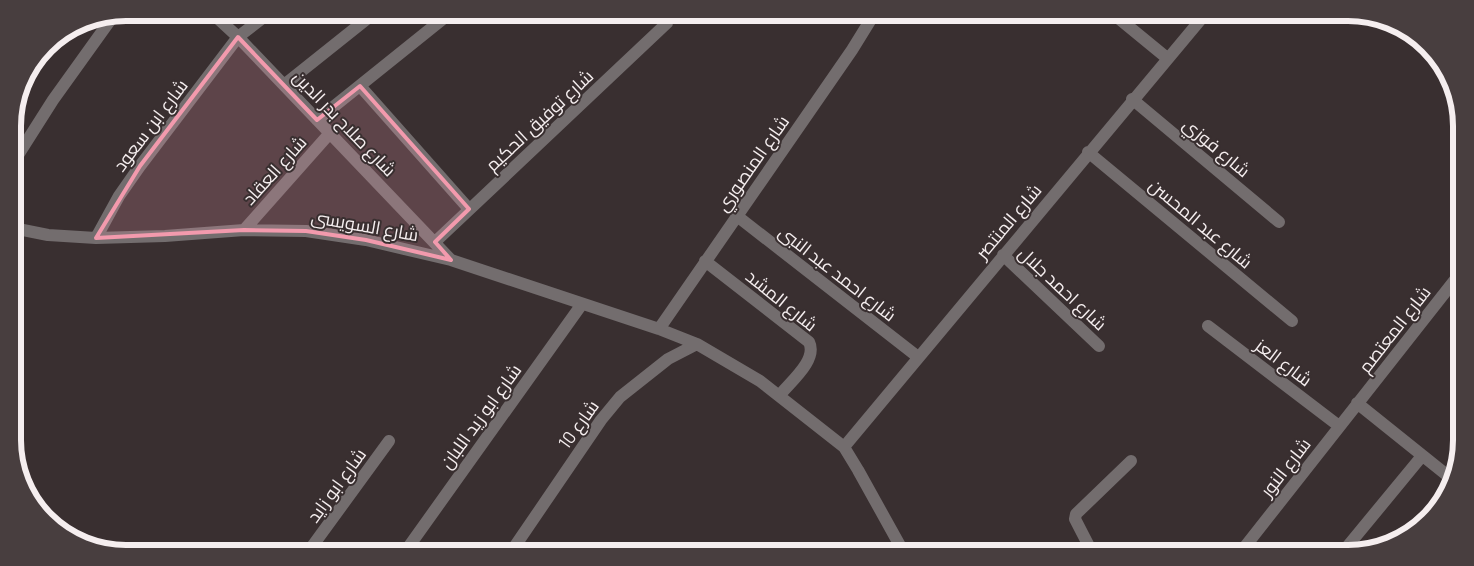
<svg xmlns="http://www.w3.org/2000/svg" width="1474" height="566" viewBox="0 0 1474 566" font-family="Barlow,Cairo,sans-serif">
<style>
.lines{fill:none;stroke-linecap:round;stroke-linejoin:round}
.street{stroke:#736d6e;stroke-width:12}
.marked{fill:#f29aad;fill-opacity:0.2;stroke:#f29aad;stroke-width:4;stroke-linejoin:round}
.labels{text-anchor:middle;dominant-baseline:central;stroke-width:4;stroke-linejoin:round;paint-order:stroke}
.street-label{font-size:18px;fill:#f5eeef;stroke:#392f30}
.rim{fill:none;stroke:#f5eeef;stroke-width:6}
</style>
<rect width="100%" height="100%" fill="#392f30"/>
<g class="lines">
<path class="street" d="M 212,13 L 238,37 L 450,259
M 1117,17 L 1167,58
M 284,85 L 373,14
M 360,86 L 469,209
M 1132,99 L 1279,222
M 317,120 L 449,14
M 1088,152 L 1292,321
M 13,163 L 53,100 L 114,15
M 737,216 L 918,357
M 13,228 L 48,235 L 96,238 L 165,236 L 244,230 L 306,231 L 366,240 L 451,260 L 659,329 L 697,344 L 760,381 L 844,447 L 858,470 L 903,551
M 244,230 L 330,133
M 96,238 L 119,196 L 140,166 L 238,37 L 269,13
M 435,242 L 667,23
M 1003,255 L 1099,346
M 705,261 L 809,342 C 818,360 790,382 779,396
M 1208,326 L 1339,426
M 659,329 L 852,50 L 873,16
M 1357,403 L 1453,480
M 844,447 L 1202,18
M 311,548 L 389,441
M 407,549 L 582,304
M 513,549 L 601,420 L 620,397 L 668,359 L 697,344
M 1092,552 L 1075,519 L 1076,514 L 1131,461
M 1240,553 L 1458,276
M 1342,553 L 1422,456"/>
</g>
<path class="marked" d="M 238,37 L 317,120 L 360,86 L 469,209 L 435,242 L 451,260 L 366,240 L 306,231 L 244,230 L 96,238 L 140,166 Z"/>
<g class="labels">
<g class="street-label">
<text transform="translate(539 120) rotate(-43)">شارع توفيق الحكيم</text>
<text transform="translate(345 123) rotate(46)">شارع صلاح بدر الدين</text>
<text transform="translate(150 125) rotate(-53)">شارع ابن سعود</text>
<text transform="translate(1217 147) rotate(40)">شارع فوزي</text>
<text transform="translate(752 163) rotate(-55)">شارع المنصوري</text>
<text transform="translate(274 170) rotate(-48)">شارع العقاد</text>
<text transform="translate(1008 221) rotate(-50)">شارع المنتصر</text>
<text transform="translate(1201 223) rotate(40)">شارع عبد المحسن</text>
<text transform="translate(365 225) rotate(10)">شارع السويسى</text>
<text transform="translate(838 273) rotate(38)">شارع احمد عبد النبى</text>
<text transform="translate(1063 288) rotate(43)">شارع احمد جلال</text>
<text transform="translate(782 300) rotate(39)">شارع المشد</text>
<text transform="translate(1394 329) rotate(-52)">شارع المعتصم</text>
<text transform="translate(1284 362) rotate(37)">شارع العز</text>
<text transform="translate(480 416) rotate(-54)">شارع ابو زيد اللبان</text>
<text transform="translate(578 424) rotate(-54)">شارع 10</text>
<text transform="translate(1285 467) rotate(-52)">شارع النور</text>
<text transform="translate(336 485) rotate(-54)">شارع ابو زايد</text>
</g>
</g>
<path d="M0 0H1474V566H0ZM126 21H1348A105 105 0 0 1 1453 126V440A105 105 0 0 1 1348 545H126A105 105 0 0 1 21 440V126A105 105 0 0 1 126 21Z" fill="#483e3f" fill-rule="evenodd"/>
<path class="rim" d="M126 21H1348A105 105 0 0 1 1453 126V440A105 105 0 0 1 1348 545H126A105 105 0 0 1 21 440V126A105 105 0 0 1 126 21Z"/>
</svg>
